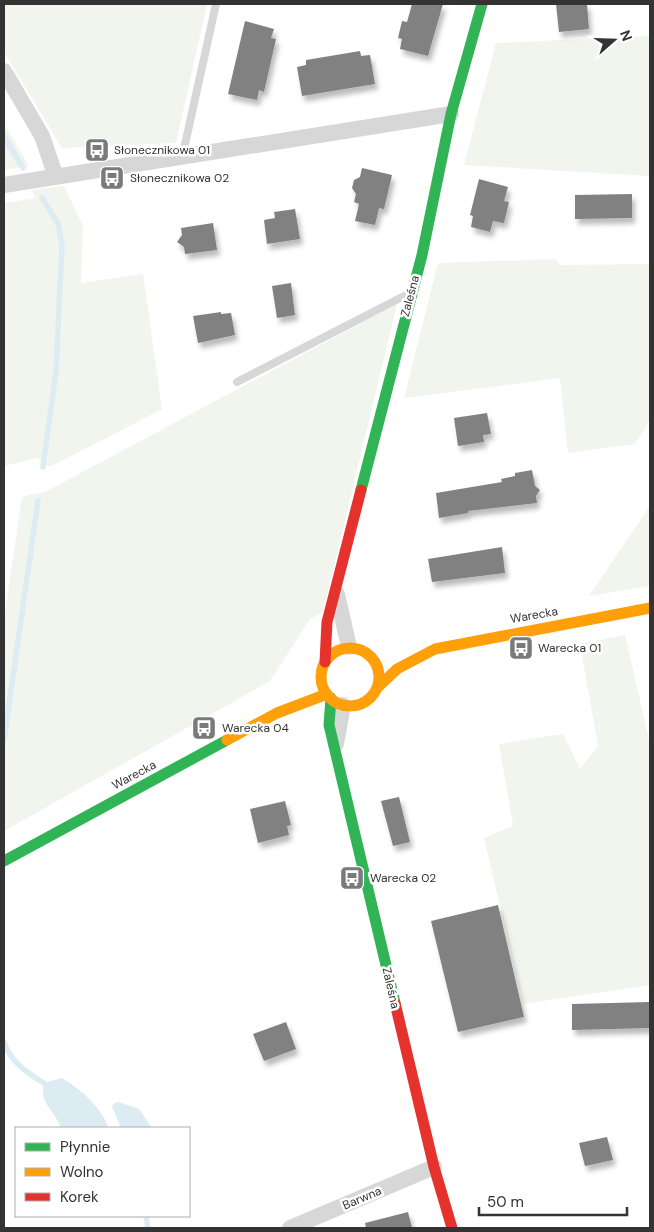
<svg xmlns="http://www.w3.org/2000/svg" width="654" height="1232" viewBox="0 0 654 1232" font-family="'DM Sans',sans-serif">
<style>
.green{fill:#f1f5ed}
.water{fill:#ddebf3}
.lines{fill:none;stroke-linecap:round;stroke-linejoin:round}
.stream{stroke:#ddebf3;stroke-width:5.5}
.building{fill:#818181;filter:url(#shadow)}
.lane{stroke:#d7d7d7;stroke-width:8}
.street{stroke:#d7d7d7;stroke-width:16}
.fast{stroke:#30b455;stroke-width:11}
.slow{stroke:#ff9f0a;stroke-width:11}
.jam{stroke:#e5322d;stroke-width:11}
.labels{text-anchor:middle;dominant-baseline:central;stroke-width:5;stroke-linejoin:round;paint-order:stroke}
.poi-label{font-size:12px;fill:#333;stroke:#fff;text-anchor:start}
.street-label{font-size:12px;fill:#333;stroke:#fff}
</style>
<defs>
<filter id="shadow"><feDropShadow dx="3" dy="5.5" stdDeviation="2.5" flood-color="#0004"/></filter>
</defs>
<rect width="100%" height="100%" fill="#fff"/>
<path class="green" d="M 4,4 L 207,4 L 176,143 L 62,148 L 4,52 Z
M 650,36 L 650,176 L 464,165 L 496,43 Z
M 4,123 L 29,166 L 4,170 Z
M 64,186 L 83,226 L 81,283 L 143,274 L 162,409 L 50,467 L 37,458 L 4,466 L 4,203 L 35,198 L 32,190 Z
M 556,259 L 559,265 L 650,264 L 650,420 L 635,444 L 568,453 L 560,378 L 404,398 L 438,263 Z
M 397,304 L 323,612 L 310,619 L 270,681 L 4,831 L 4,619 L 22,497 L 47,491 Z
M 650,506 L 650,586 L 589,596 Z
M 625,635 L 650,744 L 650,985 L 523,1004 L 484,838 L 513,826 L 499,744 L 563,734 L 580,769 L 598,746 L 580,644 Z"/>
<path class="water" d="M 62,1078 C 83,1091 99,1105 109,1128 L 61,1128 C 56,1112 38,1102 44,1083 Z
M 119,1102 L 139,1109 L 152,1128 L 121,1128 L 112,1107 L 114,1103 Z"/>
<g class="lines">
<path class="stream" d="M 4,136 L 23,168
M 42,198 L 58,224 L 62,245 L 56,371 L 43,467
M 4,739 L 38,501
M 4,1042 C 11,1064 31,1075 50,1087
M 146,1216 L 148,1228"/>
</g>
<path class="building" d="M 412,4 L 443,4 L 428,56 L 400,49 L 402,39 L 398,38 L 402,21 L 407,22 Z
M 556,4 L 587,4 L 589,29 L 559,32 Z
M 245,21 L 274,29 L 271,38 L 276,39 L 264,92 L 259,90 L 257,100 L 228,94 Z
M 360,51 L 361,56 L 370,55 L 375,84 L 302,96 L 297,67 L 306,65 L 306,60 Z
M 362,168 L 392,175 L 384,209 L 379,208 L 375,225 L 355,221 L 359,204 L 354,202 L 356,194 L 352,188 L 354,180 L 360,177 Z
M 479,179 L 508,187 L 504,201 L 509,202 L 504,223 L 493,221 L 490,232 L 471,227 L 473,216 L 470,215 Z
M 632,194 L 632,218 L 575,219 L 575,195 Z
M 295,209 L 300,239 L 267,244 L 264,220 L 275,218 L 274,212 Z
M 213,223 L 217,250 L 185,254 L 184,247 L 177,242 L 182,235 L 181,228 Z
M 291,283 L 295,315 L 277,318 L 272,286 Z
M 221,312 L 221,314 L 231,313 L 235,335 L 198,343 L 193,316 Z
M 487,413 L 491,434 L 483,435 L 484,442 L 458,446 L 454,418 Z
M 532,470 L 535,486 L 540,490 L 536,496 L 537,503 L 468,511 L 468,513 L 439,518 L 436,493 L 502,482 L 501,479 L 515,476 L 515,473 Z
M 502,547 L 505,573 L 432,582 L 428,559 Z
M 399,797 L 410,842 L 393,846 L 381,801 Z
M 285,801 L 291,825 L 287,826 L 289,835 L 258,843 L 250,809 Z
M 498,905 L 524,1017 L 458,1032 L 431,921 Z
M 650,1002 L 650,1028 L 572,1030 L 572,1004 Z
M 286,1022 L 296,1049 L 264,1061 L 253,1034 Z
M 607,1137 L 613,1160 L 585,1166 L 579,1143 Z
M 408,1212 L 412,1228 L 366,1228 L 365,1223 Z"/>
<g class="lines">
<path class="lane" d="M 182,158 L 216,4
M 237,382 L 408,294"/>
<path class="street" d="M 4,71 L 42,136 L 56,177
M 4,185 L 451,114
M 337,594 L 349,647
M 336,744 L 343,705
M 290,1228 L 434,1167"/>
<path class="fast" d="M 361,490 L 422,255 L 451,114 L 482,4
M 331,698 L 329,725 L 395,1003
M 4,861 L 227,740"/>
<path class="slow" d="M321 677a29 29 0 1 1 58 0a29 29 0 1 1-58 0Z
M 377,688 L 397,669 L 435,649 L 650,608
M 227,740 L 277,713 L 327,694"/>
<path class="jam" d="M 325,662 L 327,622 L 361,490
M 395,1003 L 434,1167 L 452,1228"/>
</g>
<defs>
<symbol id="bus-square" viewBox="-11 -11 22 22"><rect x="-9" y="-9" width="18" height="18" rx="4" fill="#7a7a7a" stroke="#fff"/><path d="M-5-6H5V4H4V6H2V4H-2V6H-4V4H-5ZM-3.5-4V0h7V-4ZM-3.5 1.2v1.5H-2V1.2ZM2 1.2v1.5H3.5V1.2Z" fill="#fff"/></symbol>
</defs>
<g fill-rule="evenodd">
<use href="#bus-square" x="83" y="136" width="28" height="28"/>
<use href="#bus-square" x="98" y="164" width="28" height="28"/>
<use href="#bus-square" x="507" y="634" width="28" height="28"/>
<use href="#bus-square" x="190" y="714" width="28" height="28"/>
<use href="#bus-square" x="338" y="864" width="28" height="28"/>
</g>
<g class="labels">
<g class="poi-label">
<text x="114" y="150">Słonecznikowa 01</text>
<text x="130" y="178">Słonecznikowa 02</text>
<text x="538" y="648">Warecka 01</text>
<text x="222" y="728">Warecka 04</text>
<text x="370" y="878">Warecka 02</text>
</g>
<g class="street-label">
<text transform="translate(410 296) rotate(-75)">Zaleśna</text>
<text transform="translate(534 615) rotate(-10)">Warecka</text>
<text transform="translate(134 775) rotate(-28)">Warecka</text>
<text transform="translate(391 988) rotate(77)">Zaleśna</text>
<text transform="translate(362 1198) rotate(-23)">Barwna</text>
</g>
</g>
<rect width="654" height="1232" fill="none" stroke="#333333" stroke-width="10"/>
<rect x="15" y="1127" width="175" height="90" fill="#ffffff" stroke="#adadad"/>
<rect x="25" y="1143" width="25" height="8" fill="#30b455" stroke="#adadad"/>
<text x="60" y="1152" font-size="15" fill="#333333">Płynnie</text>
<rect x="25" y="1168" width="25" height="8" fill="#ff9f0a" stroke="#adadad"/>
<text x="60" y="1177" font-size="15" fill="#333333">Wolno</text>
<rect x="25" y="1193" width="25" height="8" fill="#e5322d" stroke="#adadad"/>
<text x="60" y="1202" font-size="15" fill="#333333">Korek</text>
<g transform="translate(614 40) rotate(70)" stroke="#ffffff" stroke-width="4" paint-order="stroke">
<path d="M0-4L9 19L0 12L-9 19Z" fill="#333333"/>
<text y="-8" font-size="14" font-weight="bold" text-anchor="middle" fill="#333333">N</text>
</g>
<path d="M479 1207v8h148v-8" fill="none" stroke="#333333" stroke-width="2.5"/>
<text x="487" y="1207" font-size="15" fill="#333333" stroke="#ffffff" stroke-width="4" paint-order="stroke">50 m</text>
</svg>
